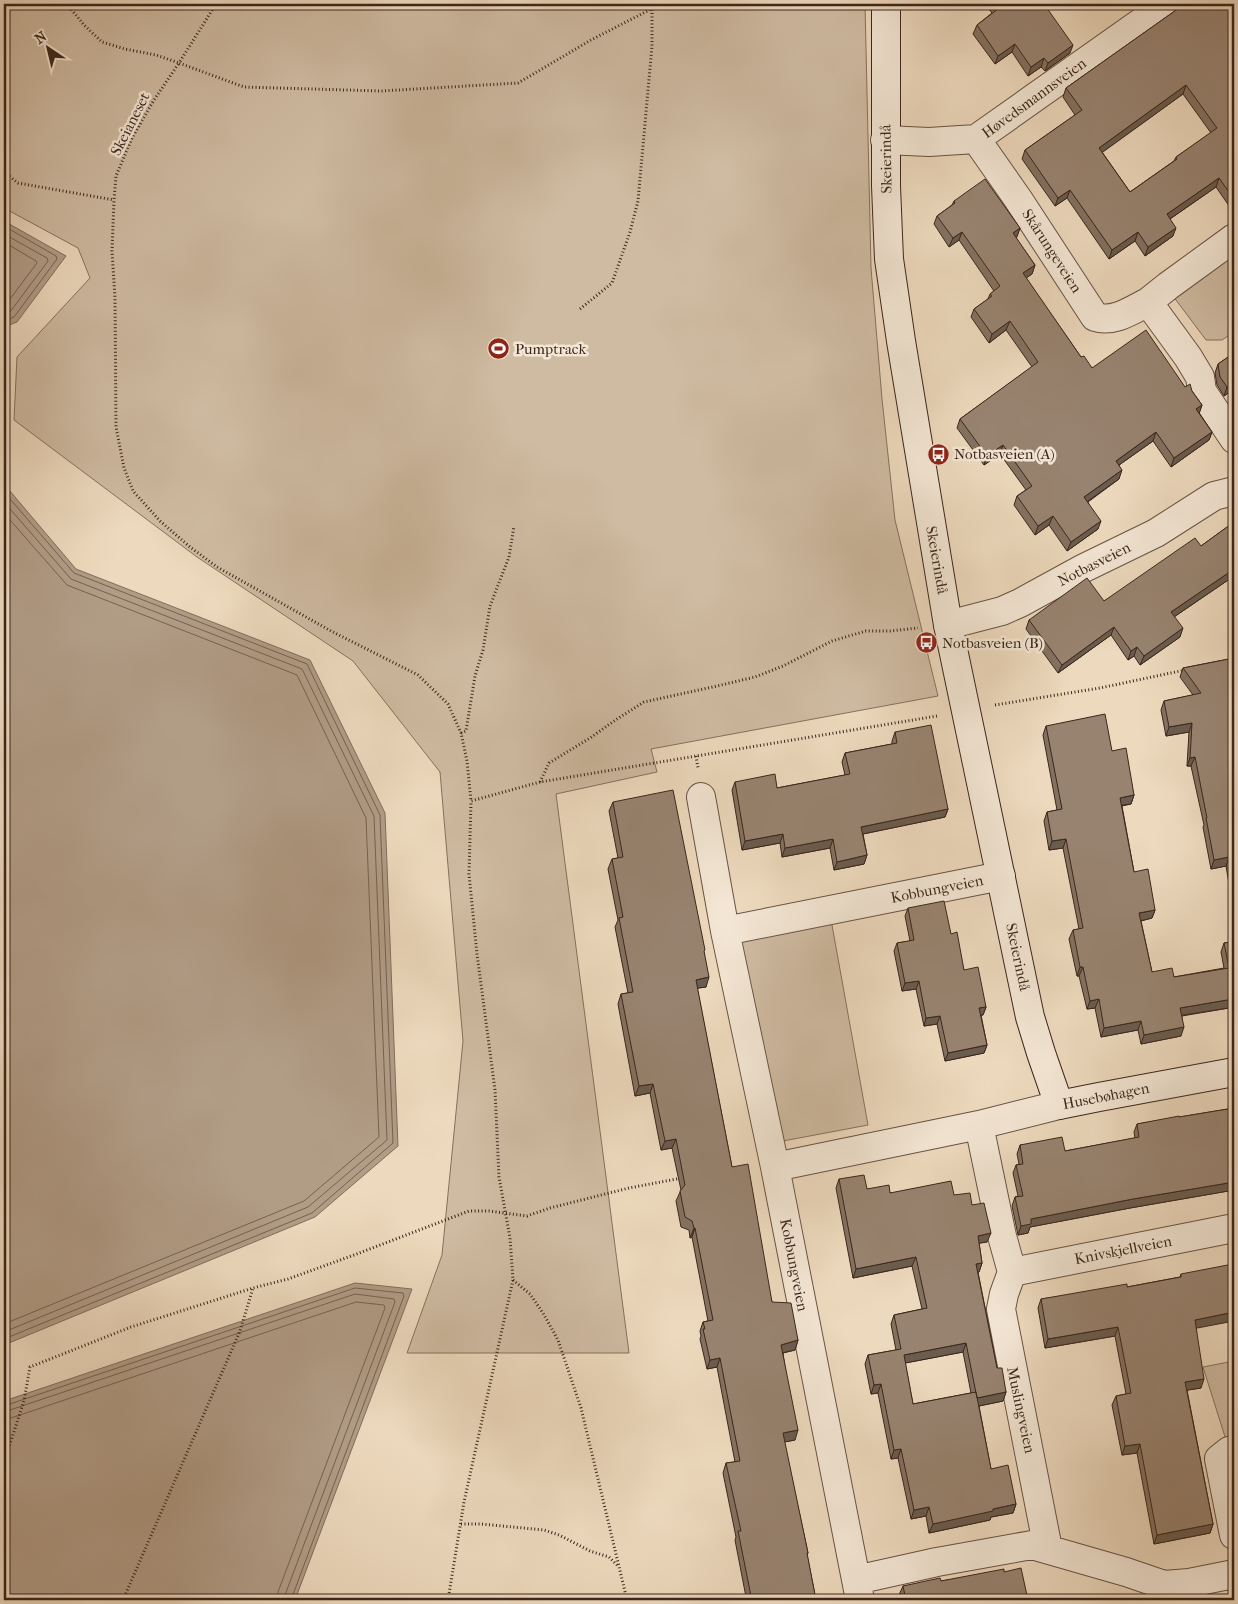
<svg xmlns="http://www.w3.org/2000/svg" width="1238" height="1604" viewBox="0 0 1238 1604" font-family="'IM FELL French Canon',serif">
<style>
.green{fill:#cfbba2;stroke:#86705f}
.water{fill:#b19c86;stroke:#826d5c}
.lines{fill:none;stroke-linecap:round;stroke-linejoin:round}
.shore{stroke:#766151;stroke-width:1}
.street-casing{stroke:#685344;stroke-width:30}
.secondary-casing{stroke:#3c261c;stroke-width:30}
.path{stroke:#3c261c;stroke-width:3;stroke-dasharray:1 2.5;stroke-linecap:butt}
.street{stroke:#f3e6d4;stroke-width:28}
.secondary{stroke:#f3e6d4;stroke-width:28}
.wall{fill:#837160;stroke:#3c261c;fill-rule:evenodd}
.shaded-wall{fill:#6a5c4e;stroke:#3c261c}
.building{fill:#988370;stroke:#3c261c;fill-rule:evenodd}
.labels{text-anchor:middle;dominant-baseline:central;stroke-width:5;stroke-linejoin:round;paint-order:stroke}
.street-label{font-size:15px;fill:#3c261c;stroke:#f3e6d4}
.poi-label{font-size:15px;fill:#3c261c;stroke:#f3e6d4;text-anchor:start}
</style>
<rect width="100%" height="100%" fill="#edd9bd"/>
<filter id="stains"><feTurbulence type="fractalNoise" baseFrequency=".004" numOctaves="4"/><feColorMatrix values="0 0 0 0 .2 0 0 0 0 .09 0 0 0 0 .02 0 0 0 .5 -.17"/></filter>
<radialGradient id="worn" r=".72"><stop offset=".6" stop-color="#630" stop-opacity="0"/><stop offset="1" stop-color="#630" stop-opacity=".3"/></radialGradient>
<path class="green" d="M 4,4 L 865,4 L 871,268 L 882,399 L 895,520 L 938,696 L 651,749 L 657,772 L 556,794 L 629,1353 L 407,1353 L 442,1255 L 463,1041 L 440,772 L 353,661 L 197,557 L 14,420 L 17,357 L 90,278 L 78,248 L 4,208 Z
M 1234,244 L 1234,332 L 1222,340 L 1206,340 L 1173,296 Z
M 830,914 L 868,1125 L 783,1141 L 730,932 Z
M 1234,1361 L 1234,1438 L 1226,1440 L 1203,1367 Z"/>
<path class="water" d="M 4,221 L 66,256 L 17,322 L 4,327 Z
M 4,484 L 76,569 L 310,660 L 385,813 L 398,1146 L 315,1217 L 4,1345 Z
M 355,1283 L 412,1289 L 295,1600 L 4,1600 L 4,1401 Z"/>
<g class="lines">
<path class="shore" d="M 4,226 L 56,256 L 57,259 L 14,317 L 4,321
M 4,234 L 47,258 L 48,261 L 10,312 L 4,315
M 4,242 L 36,261 L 37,263 L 4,307
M 4,492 L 74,573 L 307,664 L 380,815 L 393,1143 L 312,1213 L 4,1339
M 4,502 L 71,579 L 302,669 L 374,816 L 387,1140 L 308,1207 L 4,1332
M 4,513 L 67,585 L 297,675 L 366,818 L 379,1137 L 304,1201 L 4,1324
M 4,1406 L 355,1288 L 403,1293 L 404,1296 L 291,1600
M 4,1412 L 355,1294 L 394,1299 L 395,1302 L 285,1595 L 285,1600
M 4,1419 L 11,1418 L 356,1302 L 384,1305 L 385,1308 L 278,1592 L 277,1600"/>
<defs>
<path id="street" d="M 976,139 L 1018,199 L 1095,317 C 1114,323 1132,310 1148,302 L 1188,357 L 1200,377 L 1202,391 L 1234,439
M 885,140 L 929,142 L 976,139 L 1167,4
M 1148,302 L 1168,286 L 1234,238
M 948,625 L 1002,611 L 1020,603 L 1084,568 L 1156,533 L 1214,496 L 1234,491
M 701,797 L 725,931 L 775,1167 L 860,1600
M 725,931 L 1001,876
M 979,1125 L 1002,1236 L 1012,1272
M 775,1167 L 979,1125 L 1059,1105
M 1012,1272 L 1004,1294 L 1001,1309 L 1048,1549
M 1012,1272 L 1234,1228
M 1234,1450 L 1229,1451 L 1219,1459 L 1234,1535
M 856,1580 L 937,1562 L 1032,1545 L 1126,1572 L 1164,1585 L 1189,1583 L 1234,1574"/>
<path id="secondary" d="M 886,4 L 886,186 L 889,259 L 901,341 L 948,625 L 1030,1017 L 1041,1053 L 1059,1105 L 1099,1097 L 1234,1072"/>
</defs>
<use href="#street" class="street-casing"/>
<use href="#secondary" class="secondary-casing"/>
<path class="path" d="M 67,4 L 84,25 L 102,42 L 125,49 L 156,55 L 179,63 L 154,100 L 132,138 L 116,176 L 114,200 L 112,251 L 115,298 L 116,427 L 124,468 L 133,491 L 160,521 L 190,547 L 217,567 L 331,631 L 418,675 L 448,704 L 461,733 L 467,761 L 471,801 L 540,782 L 937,716
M 216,4 L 179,63 L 244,87 L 381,91 L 518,83 L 591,40 L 661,4
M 4,172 L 18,183 L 114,200
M 580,309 L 612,283 L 630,232 L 638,201 L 652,46 L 652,8
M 995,705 L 1100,688 L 1185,670
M 461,733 L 466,731 L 475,676 L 483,650 L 490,606 L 509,557 L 514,526
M 696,756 L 698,768
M 540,782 L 549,763 L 590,738 L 617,719 L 644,702 L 717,686 L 755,677 L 783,666 L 832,641 L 866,631 L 890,631 L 918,628
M 513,1280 L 530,1294 L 543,1313 L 558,1340 L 581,1408 L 627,1600
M 4,1462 L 24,1401 L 30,1367 L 131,1327 L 253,1288 L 288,1279 L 354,1255 L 469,1211 L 489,1211 L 527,1216 L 550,1208 L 629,1188 L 682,1178
M 461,1524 L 481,1524 L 544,1530 L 559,1535 L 590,1551 L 609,1557 L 619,1567
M 123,1600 L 240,1331 L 253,1288
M 448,1600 L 464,1502 L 513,1280 L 510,1238 L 499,1177 L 495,1090 L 477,954 L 469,874 L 471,801"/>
<use href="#street" class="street"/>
<use href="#secondary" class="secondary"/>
</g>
<path class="wall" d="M 985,4 L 1044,4 L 1070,53 L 1045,71 L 1041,67 L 1028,76 L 1012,52 L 995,64 L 973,34 L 977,25 L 992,13 Z
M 1234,4 L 1234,213 L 1216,187 L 1170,219 L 1173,236 L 1145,256 L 1135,241 L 1109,259 L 1067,198 L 1055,206 L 1022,159 L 1025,150 L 1075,115 L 1063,97 L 1066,88 L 1179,8 ZM 1183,94 L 1211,133 L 1176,157 L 1174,161 L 1130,192 L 1102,152 Z
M 954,201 L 1020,228 L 1016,238 L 1035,265 L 1032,274 L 1026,278 L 1081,357 L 1092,368 L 1185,387 L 1192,391 L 1202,405 L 1199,413 L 1212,432 L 1209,440 L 1171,467 L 1153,441 L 1119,465 L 1119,479 L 1088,502 L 1098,529 L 1067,551 L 1049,525 L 1035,535 L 1014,505 L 1017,496 L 1026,490 L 1000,454 L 984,465 L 957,428 L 960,419 L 1032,367 L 1006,330 L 989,343 L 971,317 L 974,309 L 988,299 L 990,294 L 994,291 L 959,240 L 949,247 L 934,224 L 937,216 L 952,205 Z
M 1234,353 L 1234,389 L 1224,396 L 1217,385 L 1215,373 L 1218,364 Z
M 1234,522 L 1234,576 L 1174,617 L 1180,637 L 1140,665 L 1134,656 L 1128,660 L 1111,635 L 1058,673 L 1026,629 L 1029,620 L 1104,601 L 1201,546 Z
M 1234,658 L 1234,913 L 1226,866 L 1211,869 L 1203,827 L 1204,825 L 1191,766 L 1187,766 L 1189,732 L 1166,736 L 1161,710 L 1164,701 L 1193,695 L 1180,677 L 1183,668 Z
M 1046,726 L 1112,751 L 1134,795 L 1131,804 L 1122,806 L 1134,872 L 1155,910 L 1152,918 L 1141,921 L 1152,972 L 1174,977 L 1224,968 L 1221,952 L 1224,943 L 1234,942 L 1234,1025 L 1233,1025 L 1229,1008 L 1182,1016 L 1181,1036 L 1141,1044 L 1138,1030 L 1101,1037 L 1095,1008 L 1087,1009 L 1079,976 L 1077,976 L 1069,939 L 1073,930 L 1079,929 L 1063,848 L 1049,850 L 1044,821 L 1047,812 L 1057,810 L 1043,735 Z
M 895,732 L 948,809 L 945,817 L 863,834 L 867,855 L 864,864 L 834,870 L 830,848 L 782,857 L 780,843 L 742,850 L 732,790 L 735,782 L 777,788 L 845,775 L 842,762 L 845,753 L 892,744 L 892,741 Z
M 613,802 L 704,953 L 706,987 L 697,988 L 732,1167 L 772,1302 L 798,1340 L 795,1350 L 783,1353 L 795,1440 L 784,1442 L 808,1553 L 807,1555 L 816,1600 L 737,1600 L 738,1599 L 746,1597 L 735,1540 L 736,1537 L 723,1473 L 726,1463 L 735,1462 L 717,1367 L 707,1369 L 700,1339 L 701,1336 L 700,1331 L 703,1322 L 708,1321 L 692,1237 L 690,1238 L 689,1230 L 681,1227 L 676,1201 L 681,1190 L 672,1148 L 661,1150 L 650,1093 L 635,1096 L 618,1004 L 621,994 L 628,993 L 615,927 L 618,920 L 608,869 L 612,859 L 618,858 L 609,811 Z
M 908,908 L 951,934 L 964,970 L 986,1007 L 983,1015 L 981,1015 L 987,1045 L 984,1053 L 945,1061 L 937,1024 L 924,1026 L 916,989 L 902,991 L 894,951 L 897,943 L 910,941 L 905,916 Z
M 1234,1108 L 1234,1190 L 1130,1208 L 1030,1227 L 1028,1233 L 1018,1235 L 1012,1206 L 1015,1197 L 1018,1196 L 1013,1173 L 1016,1165 L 1019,1164 L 1017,1154 L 1020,1145 L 1065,1151 L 1135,1138 L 1134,1132 L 1137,1124 Z
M 839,1179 L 867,1189 L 890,1193 L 954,1195 L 972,1205 L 987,1242 L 979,1243 L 982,1263 L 979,1272 L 978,1272 L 997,1368 L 1006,1392 L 1003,1401 L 979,1406 L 991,1469 L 1016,1504 L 1013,1513 L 991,1517 L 990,1520 L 929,1533 L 926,1516 L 911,1519 L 898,1458 L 891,1459 L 878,1393 L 871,1394 L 865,1364 L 868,1355 L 896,1350 L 891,1324 L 894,1315 L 922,1309 L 912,1266 L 853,1278 L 836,1188 ZM 963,1352 L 971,1393 L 913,1404 L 905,1363 Z
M 1181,1274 L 1196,1328 L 1201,1388 L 1187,1390 L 1213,1524 L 1210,1533 L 1154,1544 L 1137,1453 L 1122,1455 L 1112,1405 L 1116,1396 L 1126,1394 L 1115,1336 L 1045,1348 L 1038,1308 L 1041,1299 L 1127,1287 L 1180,1277 Z
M 1004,1572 L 1028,1600 L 900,1600 L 899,1595 L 903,1586 L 941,1581 Z"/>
<path class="shaded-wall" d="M 1015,44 L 1012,52 L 995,64 L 998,56 Z
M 1073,45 L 1070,53 L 1045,71 L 1048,63 Z
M 1044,58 L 1041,67 L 1028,76 L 1031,67 Z
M 1186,85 L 1183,94 L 1096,157 L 1099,148 Z
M 1219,178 L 1216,187 L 1164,223 L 1167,214 Z
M 1070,190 L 1067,198 L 1055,206 L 1058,198 Z
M 1020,228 L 1017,237 L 1010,242 L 1013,233 Z
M 1176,228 L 1173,236 L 1145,256 L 1148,247 Z
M 962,232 L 959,240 L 949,247 L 953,238 Z
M 1138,232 L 1135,241 L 1109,259 L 1112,250 Z
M 1035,265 L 1032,274 L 1020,282 L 1023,273 Z
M 1010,321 L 1006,330 L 989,343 L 992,334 Z
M 1234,383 L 1234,389 L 1224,396 L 1227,387 Z
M 1202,405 L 1199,414 L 1196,409 Z
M 1156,432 L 1153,441 L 1112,470 L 1116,461 Z
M 1212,432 L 1209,440 L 1171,467 L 1174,458 Z
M 1003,445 L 1000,454 L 984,465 L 987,456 Z
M 1122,470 L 1119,479 L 1081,506 L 1084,497 Z
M 1053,516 L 1049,525 L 1035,535 L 1038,526 Z
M 1101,521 L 1098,529 L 1067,551 L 1071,542 Z
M 1234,569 L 1234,576 L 1168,621 L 1171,612 Z
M 1114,627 L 1111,635 L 1058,673 L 1062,665 Z
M 1183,628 L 1180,637 L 1140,665 L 1144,656 Z
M 1137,647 L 1134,656 L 1128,660 L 1131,651 Z
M 1192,723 L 1189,732 L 1166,736 L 1169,727 Z
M 1195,757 L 1191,766 L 1187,766 L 1190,758 Z
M 1134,795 L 1131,804 L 1117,806 L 1120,798 Z
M 948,809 L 945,817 L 858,835 L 861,827 Z
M 783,834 L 780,843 L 742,850 L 745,841 Z
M 833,839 L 830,848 L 782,857 L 785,848 Z
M 1066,839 L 1063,848 L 1049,850 L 1052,841 Z
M 867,855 L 864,864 L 834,870 L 837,862 Z
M 1229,857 L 1226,866 L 1211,869 L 1214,860 Z
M 1155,910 L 1152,918 L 1136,922 L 1139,913 Z
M 1080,967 L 1083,967 L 1079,976 L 1077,976 Z
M 709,977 L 706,987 L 692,989 L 696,980 Z
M 919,981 L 916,989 L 902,991 L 905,983 Z
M 1099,999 L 1095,1008 L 1087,1009 L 1090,1001 Z
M 1233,999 L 1229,1008 L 1177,1016 L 1180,1008 Z
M 986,1007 L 983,1015 L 976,1016 L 979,1008 Z
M 940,1016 L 937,1024 L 924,1026 L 926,1018 Z
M 1141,1021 L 1138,1030 L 1101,1037 L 1104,1028 Z
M 1184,1027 L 1181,1036 L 1141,1044 L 1144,1035 Z
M 987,1045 L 984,1053 L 945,1061 L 948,1053 Z
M 653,1084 L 650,1093 L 635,1096 L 639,1086 Z
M 676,1139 L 672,1148 L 661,1150 L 665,1141 Z
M 1234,1182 L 1234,1190 L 1130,1208 L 1030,1227 L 1028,1233 L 1018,1235 L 1021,1226 L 1031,1219 L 1133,1199 Z
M 694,1228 L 695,1228 L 692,1237 L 690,1238 Z
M 991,1233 L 987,1242 L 974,1244 L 978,1236 Z
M 916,1257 L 912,1266 L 853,1278 L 856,1269 Z
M 982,1263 L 979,1272 L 973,1273 L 976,1264 Z
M 1234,1312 L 1234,1321 L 1192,1329 L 1195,1320 Z
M 1118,1327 L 1115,1336 L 1045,1348 L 1048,1339 Z
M 798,1340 L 795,1350 L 778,1354 L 781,1345 Z
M 966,1343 L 963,1352 L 900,1364 L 904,1355 Z
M 720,1358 L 717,1367 L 707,1369 L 710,1360 Z
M 1204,1379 L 1201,1388 L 1182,1391 L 1185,1382 Z
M 881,1384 L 878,1393 L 871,1394 L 874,1385 Z
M 1006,1392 L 1003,1401 L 974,1407 L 977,1398 Z
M 798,1430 L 795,1440 L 779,1443 L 783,1433 Z
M 1140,1444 L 1137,1453 L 1122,1455 L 1125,1446 Z
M 901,1449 L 898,1458 L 891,1459 L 894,1450 Z
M 1016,1504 L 1013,1513 L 991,1517 L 990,1520 L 929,1533 L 933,1524 L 993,1509 Z
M 929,1507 L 926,1516 L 911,1519 L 914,1510 Z
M 1213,1524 L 1210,1533 L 1154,1544 L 1157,1535 Z"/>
<path class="building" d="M 995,4 L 1044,4 L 1073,45 L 1048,63 L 1044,58 L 1031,67 L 1015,44 L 998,56 L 977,25 L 998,9 Z
M 1183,4 L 1234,4 L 1234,199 L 1219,178 L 1167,214 L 1176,228 L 1148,247 L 1138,232 L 1112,250 L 1070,190 L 1058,198 L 1025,150 L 1082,110 L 1066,88 L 1179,8 ZM 1186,85 L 1217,128 L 1176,157 L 1177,159 L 1130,192 L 1099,148 Z
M 985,179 L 1020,228 L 1013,233 L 1035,265 L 1023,273 L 1081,357 L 1084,356 L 1092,368 L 1146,330 L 1185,387 L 1190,384 L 1192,391 L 1202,405 L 1196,409 L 1212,432 L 1174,458 L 1156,432 L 1116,461 L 1122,470 L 1084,497 L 1101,521 L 1071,542 L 1053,516 L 1038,526 L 1017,496 L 1032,486 L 1003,445 L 987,456 L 960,419 L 1038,362 L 1010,321 L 992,334 L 974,309 L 992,296 L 990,294 L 1000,286 L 962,232 L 953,238 L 937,216 L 955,203 L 954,201 Z
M 1234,353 L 1234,383 L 1227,387 L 1220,377 L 1218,364 Z
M 1234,522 L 1234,569 L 1171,612 L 1183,628 L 1144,656 L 1137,647 L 1131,651 L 1114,627 L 1062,665 L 1029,620 L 1087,578 L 1104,601 L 1195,538 L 1201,546 Z
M 1234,658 L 1234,887 L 1229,857 L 1214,860 L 1206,818 L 1207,818 L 1195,757 L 1190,758 L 1192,723 L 1169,727 L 1164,701 L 1201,693 L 1183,668 Z
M 1105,714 L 1112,751 L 1126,748 L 1134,795 L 1120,798 L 1134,872 L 1148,869 L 1155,910 L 1139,913 L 1152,972 L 1172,968 L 1174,977 L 1229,968 L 1224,943 L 1234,942 L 1234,1008 L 1233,999 L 1180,1008 L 1184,1027 L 1144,1035 L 1141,1021 L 1104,1028 L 1099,999 L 1090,1001 L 1083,967 L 1080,967 L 1073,930 L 1083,928 L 1066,839 L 1052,841 L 1047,812 L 1062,809 L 1046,726 Z
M 931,725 L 948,809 L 861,827 L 867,855 L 837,862 L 833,839 L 785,848 L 783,834 L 745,841 L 735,782 L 775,774 L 777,788 L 850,774 L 845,753 L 897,743 L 895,732 Z
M 673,790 L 705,950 L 704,951 L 709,977 L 696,980 L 732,1167 L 748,1164 L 772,1302 L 791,1303 L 798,1340 L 781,1345 L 798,1430 L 783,1433 L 808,1553 L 807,1553 L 816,1600 L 738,1600 L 738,1599 L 751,1596 L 738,1531 L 741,1531 L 726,1463 L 740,1461 L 720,1358 L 710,1360 L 703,1329 L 705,1329 L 703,1322 L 713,1320 L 695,1228 L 694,1228 L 692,1221 L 685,1217 L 680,1191 L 685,1185 L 676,1139 L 665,1141 L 653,1084 L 639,1086 L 621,994 L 633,992 L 619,918 L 623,917 L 612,859 L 623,857 L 613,802 Z
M 944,901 L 951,934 L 957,932 L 964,970 L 978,967 L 986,1007 L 979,1008 L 987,1045 L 948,1053 L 940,1016 L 926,1018 L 919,981 L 905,983 L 897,943 L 914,940 L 908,908 Z
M 1234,1108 L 1234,1182 L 1133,1199 L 1031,1219 L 1031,1224 L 1021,1226 L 1015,1197 L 1023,1196 L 1016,1165 L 1023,1164 L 1020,1145 L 1062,1137 L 1065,1151 L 1139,1137 L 1137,1124 L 1179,1116 L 1179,1117 Z
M 864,1175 L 867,1189 L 889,1185 L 890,1193 L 951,1181 L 954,1195 L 970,1193 L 972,1205 L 984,1203 L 991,1233 L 978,1236 L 982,1263 L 976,1264 L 997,1368 L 1002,1368 L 1006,1392 L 977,1398 L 966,1343 L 904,1355 L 913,1404 L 976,1392 L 991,1469 L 1008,1465 L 1016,1504 L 993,1509 L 993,1511 L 933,1524 L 929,1507 L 914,1510 L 901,1449 L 894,1450 L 881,1384 L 874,1385 L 868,1355 L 901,1349 L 894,1315 L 927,1308 L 916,1257 L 856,1269 L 839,1179 Z
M 1233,1264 L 1234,1268 L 1234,1312 L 1195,1320 L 1204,1379 L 1185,1382 L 1213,1524 L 1157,1535 L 1140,1444 L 1125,1446 L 1116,1396 L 1131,1393 L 1118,1327 L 1048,1339 L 1041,1299 L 1127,1284 L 1127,1287 L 1181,1277 L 1181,1274 Z
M 1021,1568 L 1028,1600 L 906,1600 L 903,1586 L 940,1578 L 941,1581 L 1004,1569 L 1004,1572 Z
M 1121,1598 L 1121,1600 L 1106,1600 Z"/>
<defs>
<symbol id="stadium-disc" viewBox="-11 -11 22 22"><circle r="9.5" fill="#8f2418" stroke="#f3e6d4"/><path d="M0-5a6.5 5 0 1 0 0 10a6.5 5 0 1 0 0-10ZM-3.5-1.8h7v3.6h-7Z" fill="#fff"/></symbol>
<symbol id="bus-disc" viewBox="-11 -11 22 22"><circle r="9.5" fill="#8f2418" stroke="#f3e6d4"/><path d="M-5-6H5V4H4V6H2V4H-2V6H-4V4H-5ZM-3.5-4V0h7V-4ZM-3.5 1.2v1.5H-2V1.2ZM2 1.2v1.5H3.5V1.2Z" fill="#fff"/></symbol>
</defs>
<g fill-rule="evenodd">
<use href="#stadium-disc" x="486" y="336" width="25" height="25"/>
<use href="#bus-disc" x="926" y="442" width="25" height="25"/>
<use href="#bus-disc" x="914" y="630" width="25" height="25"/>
</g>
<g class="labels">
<g class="street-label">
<text transform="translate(1034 98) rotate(-36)">Høvedsmannsveien</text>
<text transform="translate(130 124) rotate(-63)">Skeianeset</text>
<text transform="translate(886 159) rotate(-91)">Skeierindå</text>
<text transform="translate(1052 251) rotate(57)">Skårungeveien</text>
<text transform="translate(937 560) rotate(80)">Skeierindå</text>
<text transform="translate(1094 564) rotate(-27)">Notbasveien</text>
<text transform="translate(937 889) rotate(-11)">Kobbungveien</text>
<text transform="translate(1018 957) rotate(78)">Skeierindå</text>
<text transform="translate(1106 1096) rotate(-11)">Husebøhagen</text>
<text transform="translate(1123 1250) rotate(-11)">Knivskjellveien</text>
<text transform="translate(794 1265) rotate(79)">Kobbungveien</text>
<text transform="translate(1021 1410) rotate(78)">Muslingveien</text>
</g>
<g class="poi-label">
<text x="515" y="349">Pumptrack</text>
<text x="954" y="454">Notbasveien (A)</text>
<text x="942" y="643">Notbasveien (B)</text>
</g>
</g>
<rect width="1238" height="1604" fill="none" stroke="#edd9bd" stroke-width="20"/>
<rect x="5" y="5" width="1228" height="1594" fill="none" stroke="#3c261c" stroke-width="2.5"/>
<rect x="10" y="10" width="1218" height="1584" fill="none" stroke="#3c261c"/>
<g transform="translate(48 48) rotate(325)" stroke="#f3e6d4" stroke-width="4" paint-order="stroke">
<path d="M0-4L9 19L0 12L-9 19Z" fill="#3c261c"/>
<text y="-8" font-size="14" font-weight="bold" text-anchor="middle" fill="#3c261c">N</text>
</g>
<rect width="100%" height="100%" filter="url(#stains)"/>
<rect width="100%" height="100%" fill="url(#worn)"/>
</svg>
